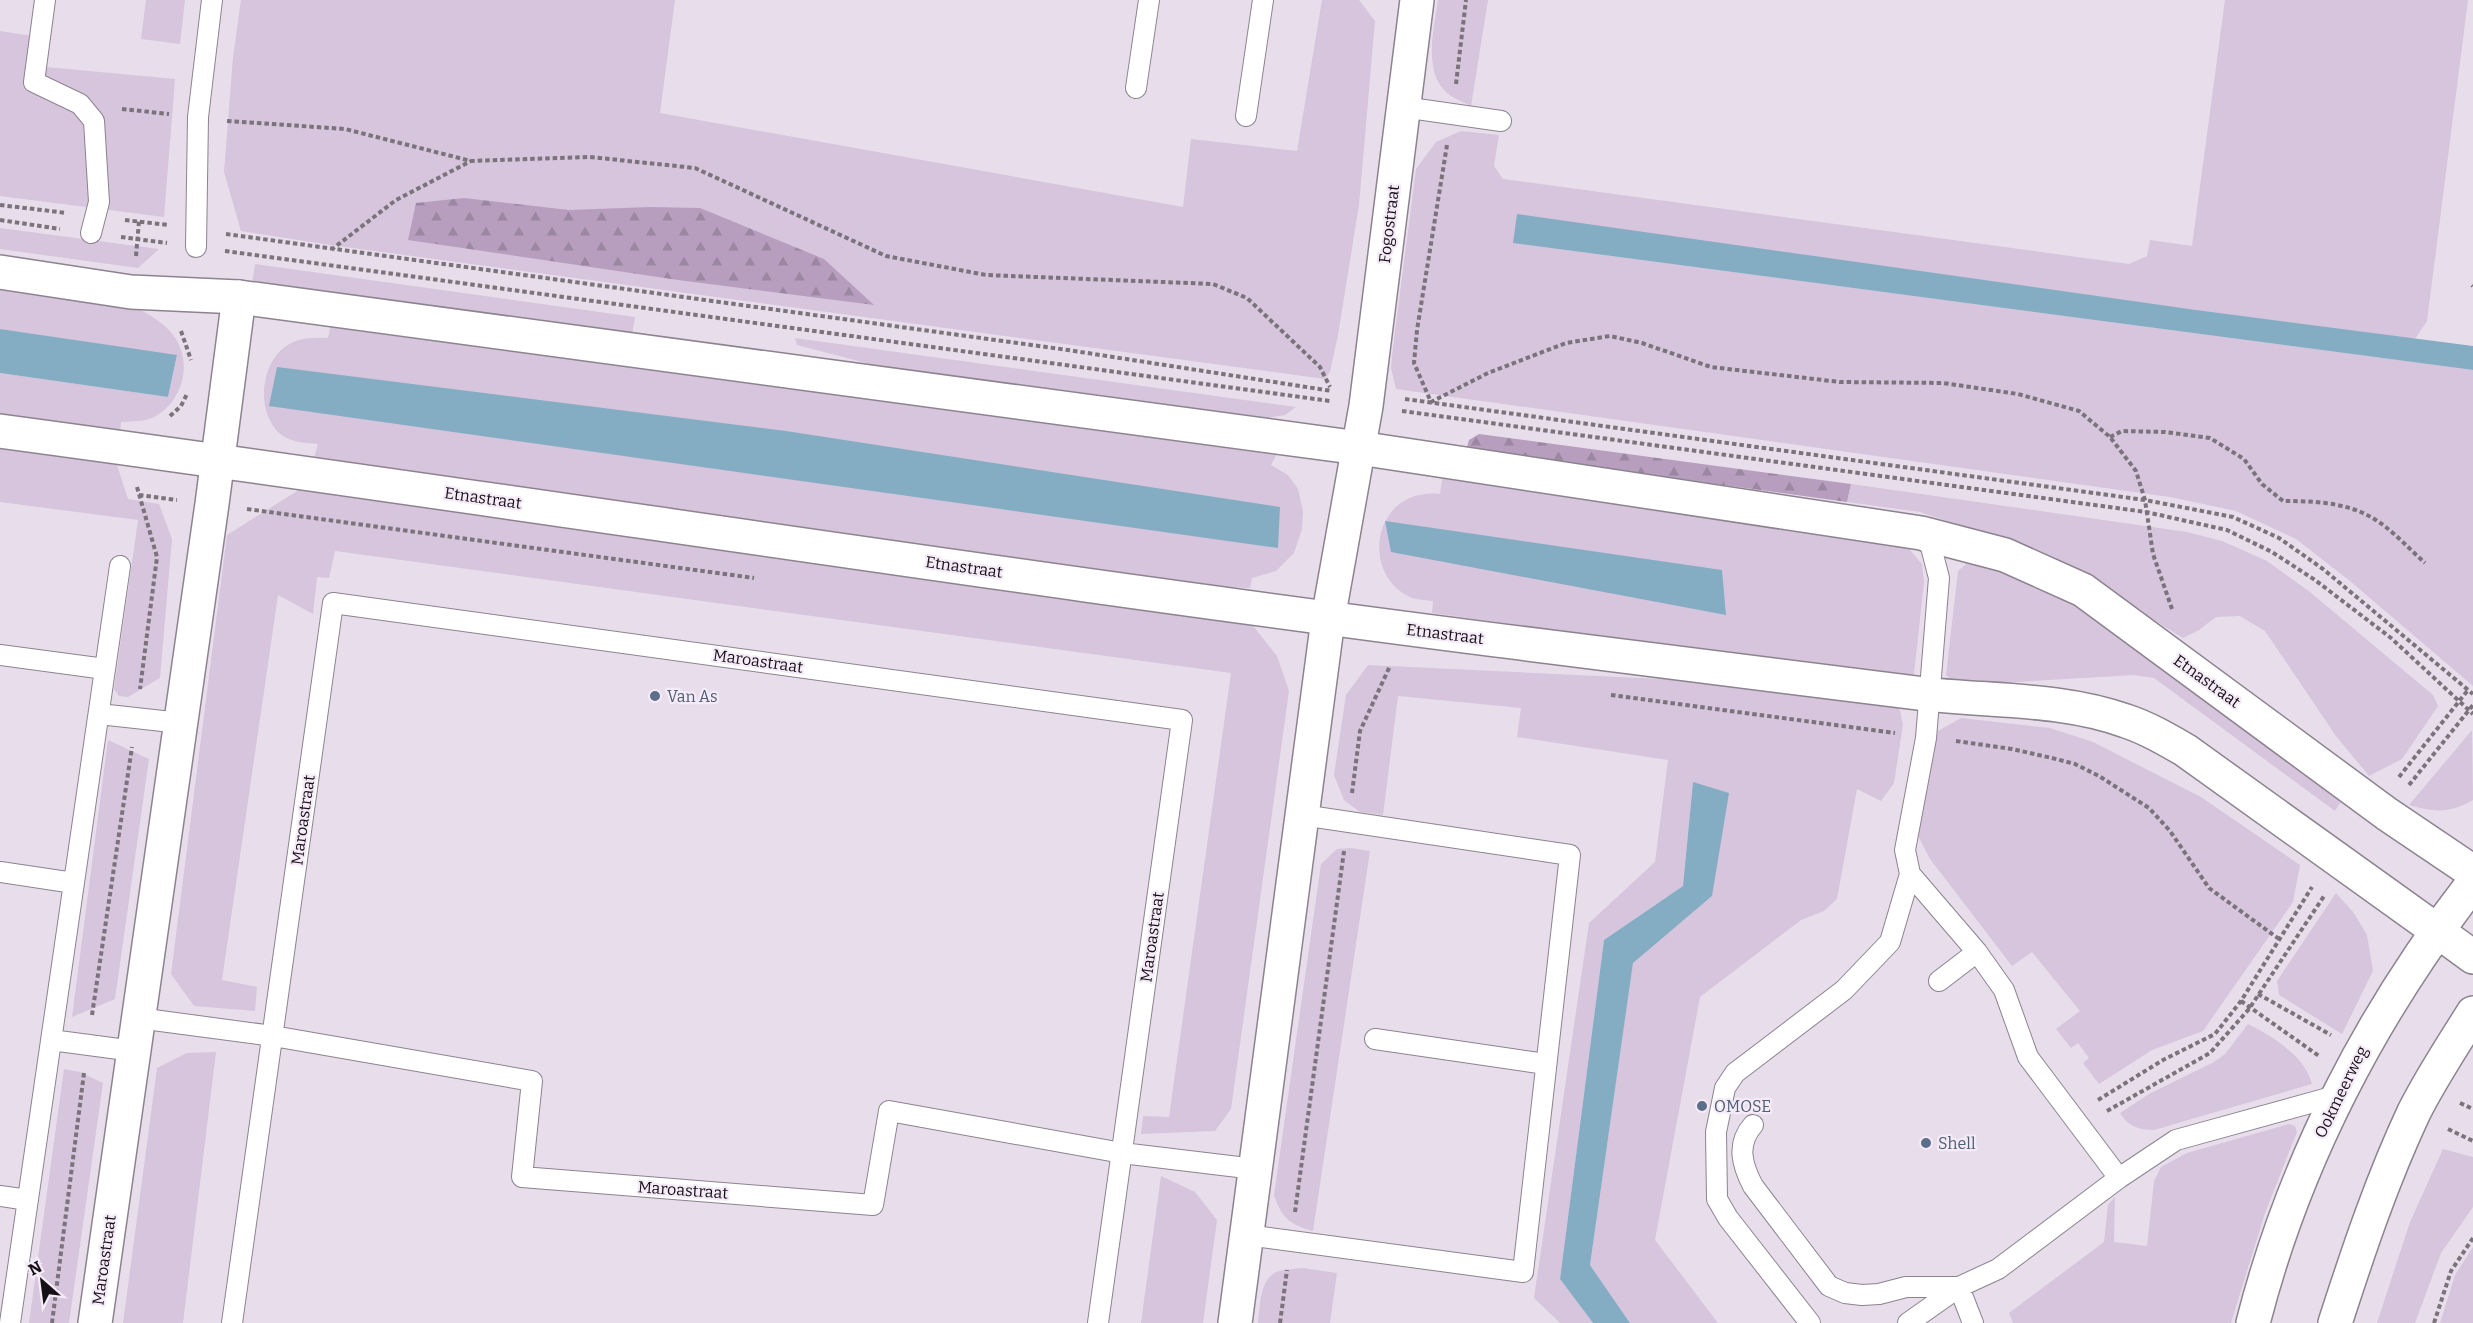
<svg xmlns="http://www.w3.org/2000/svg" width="2473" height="1323" viewBox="0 0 2473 1323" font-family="Bitter,serif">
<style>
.green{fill:#d6c5dc}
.forest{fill:url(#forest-firs)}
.water{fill:#84adc4}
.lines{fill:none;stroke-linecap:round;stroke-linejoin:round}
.service-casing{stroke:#8c838f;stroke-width:22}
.minor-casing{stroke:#8c838f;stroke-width:36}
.tertiary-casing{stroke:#8c838f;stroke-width:36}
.secondary-casing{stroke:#8c838f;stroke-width:36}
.path{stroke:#7a737c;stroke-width:4;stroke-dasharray:4.5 3;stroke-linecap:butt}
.service{stroke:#fff;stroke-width:20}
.minor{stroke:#fff;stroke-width:33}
.tertiary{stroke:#fff;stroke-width:33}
.secondary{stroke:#fff;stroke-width:33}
.service-dot{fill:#5c6f8a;stroke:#f5ebf8;stroke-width:2}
.labels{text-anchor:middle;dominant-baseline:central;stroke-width:4.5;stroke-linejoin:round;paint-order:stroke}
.street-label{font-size:16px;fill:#141015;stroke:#f5ebf8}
.service-label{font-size:16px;fill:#4e5e75;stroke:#f5ebf8;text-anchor:start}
</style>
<defs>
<pattern id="forest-firs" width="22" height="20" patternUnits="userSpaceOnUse" patternTransform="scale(1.5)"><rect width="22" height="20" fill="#b79ebf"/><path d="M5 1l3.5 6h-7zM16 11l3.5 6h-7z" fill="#9c87a3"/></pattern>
</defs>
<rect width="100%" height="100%" fill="#e8deeb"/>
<path class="green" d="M 146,0 L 185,0 L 180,44 L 141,39 Z
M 241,0 L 675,0 L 660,113 L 1183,207 L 1191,139 L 1297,151 L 1322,0 L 1359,0 L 1375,21 L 1359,205 L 1338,335 L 1330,372 L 1325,379 L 330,245 L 241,231 L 224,172 L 233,57 Z
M 1438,0 L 1488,0 L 1471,106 C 1464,102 1452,98 1446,92 C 1423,71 1434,27 1438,0 Z
M 2225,0 L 2468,0 L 2427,321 L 2415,339 L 2189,309 L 1513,243 L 2473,370 L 2473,686 L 2350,581 L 2296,539 L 2236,511 L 2170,497 L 1396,389 L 1391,368 L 1393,347 L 1416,169 L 1436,142 L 1461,131 L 1499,135 L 1494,166 L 1503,179 L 2129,264 L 2147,256 L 2150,240 L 2192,246 Z
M 0,31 L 32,36 L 25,65 L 175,79 L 164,217 L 0,196 Z
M 0,228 L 159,249 L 138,268 L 0,249 Z
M 255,264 L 635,317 L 632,336 L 252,283 Z
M 0,279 L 140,298 L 141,310 C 153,317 165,324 174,336 C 193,363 183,402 154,417 C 144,422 132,421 121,422 L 120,435 L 0,418 L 0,373 L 168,397 L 177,356 L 0,329 Z
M 331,324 L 1276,455 L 1271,465 L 1288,475 L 1298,489 L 1303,511 L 1302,529 L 1294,553 L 1276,571 L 1252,578 L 1250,588 L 1230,587 L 313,462 L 318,444 C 305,443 288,442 278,432 C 258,411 260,372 280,351 C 293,338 311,337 328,338 Z
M 795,338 L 1296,407 L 1285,415 L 1250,421 L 912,375 L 797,345 Z
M 0,446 L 116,462 L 128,499 L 159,504 L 172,539 L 160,678 L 128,697 L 119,696 L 114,689 L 138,520 L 0,502 Z
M 1443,474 L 1905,544 L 1922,564 L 1924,582 L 1914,674 L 1906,678 L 1432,613 L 1433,601 C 1426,600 1416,600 1410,597 C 1359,573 1373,487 1440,494 Z
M 1851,484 L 2187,532 L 2222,541 L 2267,561 L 2310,592 L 2433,695 L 2438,706 L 2402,759 L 2369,776 L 2336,736 L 2265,631 L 2240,616 L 2216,617 L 2199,630 L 2183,638 L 2071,569 L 2026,548 L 1920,512 L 1847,502 Z
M 302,488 L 1246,617 L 1277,656 L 1289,691 L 1231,1109 L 1215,1131 L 1141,1134 L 1143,1116 L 1169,1117 L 1231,673 L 335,551 L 329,578 L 317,577 L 313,614 L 278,595 L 222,980 L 257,987 L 255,1011 L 194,1006 L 171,974 L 227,535 Z
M 1973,558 L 2044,587 L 2093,616 L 2342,800 L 2335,811 L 2154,678 L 2134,675 L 2017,682 L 1954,682 L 1946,675 L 1958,571 Z
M 1368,665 L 1726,682 L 1899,706 L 1903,725 L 1894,783 L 1881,801 L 1857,789 L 1837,899 L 1824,911 L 1801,920 L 1700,997 L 1655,1240 L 1718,1323 L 1630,1323 L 1590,1265 L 1633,962 L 1712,896 L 1693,782 L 1683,886 L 1604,940 L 1560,1279 L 1593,1323 L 1560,1323 L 1534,1298 L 1589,923 L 1655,862 L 1668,760 L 1517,737 L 1521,708 L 1398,696 L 1383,815 L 1360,812 L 1344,800 L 1334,775 L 1346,695 Z
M 1961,718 L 2050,728 L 2093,742 L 2201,797 L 2300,865 L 2293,902 L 2203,1031 L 2152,1050 L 2099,1084 L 2083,1063 L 2089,1058 L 2078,1043 L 2071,1048 L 2056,1029 L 2080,1011 L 2032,952 L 2012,966 L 1930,859 L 1917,834 L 1938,731 Z
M 2472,730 L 2473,800 C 2449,814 2434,812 2409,805 Z
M 108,740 L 149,759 L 115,999 L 72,1017 Z
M 1351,848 L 1370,851 L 1313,1231 C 1290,1225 1281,1217 1274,1195 L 1321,864 L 1337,849 Z
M 2336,893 L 2354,913 L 2367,935 L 2373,971 L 2342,1034 L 2279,995 L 2277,981 Z
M 2248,1024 C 2272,1036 2306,1057 2312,1084 L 2154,1130 C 2138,1130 2128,1126 2120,1113 L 2149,1094 L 2214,1062 L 2225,1054 Z
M 216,1052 L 183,1323 L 123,1323 L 157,1068 L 187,1053 Z
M 64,1069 L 80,1072 L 103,1083 L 69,1323 L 29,1323 Z
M 2289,1124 L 2295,1126 L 2297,1132 L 2265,1213 L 2231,1323 L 2013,1323 L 2009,1313 L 2104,1242 L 2108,1205 L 2115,1197 L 2114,1242 L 2147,1246 L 2154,1181 L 2161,1167 L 2187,1153 Z
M 2443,1149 L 2473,1157 L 2473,1207 L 2441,1253 L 2415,1323 L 2377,1323 L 2410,1222 Z
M 1161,1176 L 1195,1192 L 1217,1220 L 1203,1323 L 1141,1323 Z
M 2473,1247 L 2473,1323 L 2440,1323 L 2455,1275 Z
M 1303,1268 L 1337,1273 L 1330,1323 L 1258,1323 C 1260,1307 1259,1277 1279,1271 C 1286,1269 1295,1269 1303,1268 Z"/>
<path class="forest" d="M 464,198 L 569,210 L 650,207 L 700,208 L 824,259 L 874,305 L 678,280 L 408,240 L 416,203 Z
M 1479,434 L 1851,484 L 1847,502 L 1466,450 L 1469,440 Z"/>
<path class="water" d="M 1517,214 L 2189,309 L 2473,346 L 2473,370 L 1513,243 Z
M 0,329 L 177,355 L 168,397 L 0,373 Z
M 277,367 L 786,431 L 1280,507 L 1278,548 L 269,406 Z
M 1385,521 L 1722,570 L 1726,615 L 1391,552 Z
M 1693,782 L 1729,793 L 1712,896 L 1633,963 L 1590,1265 L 1630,1323 L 1593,1323 L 1560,1279 L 1604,940 L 1683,886 Z"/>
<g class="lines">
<defs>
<path id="service" d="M 45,0 L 34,82 L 80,104 L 94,121 L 99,202 L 91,233
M 1136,88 L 1149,0
M 1403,107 L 1501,121
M 1246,116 L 1263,0
M 196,247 L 198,117 L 212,0
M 0,655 L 105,669
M 99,714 L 181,723
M 0,872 L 74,883
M 1910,874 L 1905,850 L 1926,738 L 1939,578 L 1931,547 L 1921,533
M 1939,981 L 1977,952
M 138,1018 L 273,1036 L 532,1081 L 522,1177 L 873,1205 L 889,1111 L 1122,1153 L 1255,1169
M 1375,1039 L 1546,1064
M 51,1040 L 134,1051
M 1753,1125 C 1736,1144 1742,1165 1753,1186 L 1829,1286 L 1845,1293 L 1862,1295 L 1879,1294 L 1906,1287 L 1959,1287
M 0,1196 L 28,1200
M 1247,1235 L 1523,1272 L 1570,855 L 1302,815
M 1959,1287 L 1973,1323
M 10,1323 L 120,566
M 232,1323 L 333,603 L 1182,720 L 1098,1323
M 1810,1323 L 1728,1218 L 1717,1199 L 1716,1132 L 1725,1088 L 1735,1073 L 1844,990 L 1890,942 L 1910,874 L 1977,952 L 2004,990 L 2028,1057 L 2119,1178
M 1908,1323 L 1959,1287 L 1998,1269 L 2119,1178 L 2176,1140 L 2339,1095"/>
<path id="minor" d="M 95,1323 L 212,504 L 239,297
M 1235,1323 L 1328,619 L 1366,406 L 1417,0"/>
<path id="tertiary" d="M 0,272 L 131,292 L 239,297 L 1359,448 L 1921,533 L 2005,555 L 2083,590 L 2387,814 L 2473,872
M 0,431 C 507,499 1012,579 1520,643 C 1652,660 1784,676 1917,693 C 1986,702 2059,697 2126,721 C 2147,728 2166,739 2185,750 L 2436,930"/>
<path id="secondary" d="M 2436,930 L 2473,957
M 2253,1323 C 2294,1162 2372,1013 2473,883
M 2335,1323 C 2358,1252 2382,1180 2414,1112 C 2431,1078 2453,1045 2473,1013"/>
</defs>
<use href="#service" class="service-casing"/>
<use href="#minor" class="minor-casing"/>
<use href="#tertiary" class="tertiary-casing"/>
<use href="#secondary" class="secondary-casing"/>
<path class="path" d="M 1456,84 L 1466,0
M 122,109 L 169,114
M 227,121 L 345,129 L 471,161 L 590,157 L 695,168 L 886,256 L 986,275 L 1213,284 L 1247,298 L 1320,367 L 1330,387
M 1447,145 L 1417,330 L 1414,363 L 1431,402 L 1488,373 L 1566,343 L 1610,336 L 1642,343 L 1711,367 L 1840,382 L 1943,383 L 2018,394 L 2079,411 L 2110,437 L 2136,471 L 2145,500 L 2153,554 L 2172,609
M 0,205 L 67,213
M 0,220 L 60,229
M 125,220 L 168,225
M 226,234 L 1068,350 L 1332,391
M 121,237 L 167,243
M 331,250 L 396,200 L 471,161
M 225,251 L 1330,401
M 136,256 L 139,221
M 2472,285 L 2473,286
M 181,331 L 191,360
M 1405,399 L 2145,500 L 2233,517 L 2279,538 L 2323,569 L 2473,694
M 1402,411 L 2146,512 L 2227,530 L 2272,552 L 2315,580 L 2391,638 L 2473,714
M 170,416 L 181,406 L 187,394
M 2110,437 L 2122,431 L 2165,432 L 2210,438 L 2244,459 L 2262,484 L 2283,501 C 2310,501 2342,502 2367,515 C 2388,525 2407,547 2425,563
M 137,487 L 157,557 L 140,689
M 139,495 L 177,500
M 247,509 L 754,578
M 1611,695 L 1895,733
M 1956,741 L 2012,749 L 2052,758 L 2075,764 L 2099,776 L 2149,808 L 2170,831 L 2209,888 L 2279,939
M 2399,777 L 2468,690
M 2409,785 L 2473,705
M 1352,793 L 1360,731 L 1390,666
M 2258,994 L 2331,1035
M 2241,1001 L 2319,1056
M 92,1015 L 132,747
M 2098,1100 L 2163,1060 L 2215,1034 L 2241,1001 L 2312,887
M 2460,1103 L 2473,1109
M 2107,1111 L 2210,1053 L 2249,1009 L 2324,896
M 2448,1129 L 2473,1141
M 1295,1212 L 1344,851
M 52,1323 L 84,1073
M 1280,1323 L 1287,1270
M 2434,1323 L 2451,1271 L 2473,1238"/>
<use href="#service" class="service"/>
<use href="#minor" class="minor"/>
<use href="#tertiary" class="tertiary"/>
<use href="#secondary" class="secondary"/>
</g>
<g class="service-dot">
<circle cx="655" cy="696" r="6"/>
<circle cx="1702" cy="1106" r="6"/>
<circle cx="1926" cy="1143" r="6"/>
</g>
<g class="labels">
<g class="street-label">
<text transform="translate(1389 224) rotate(-83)">Fogostraat</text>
<text transform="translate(483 498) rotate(8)">Etnastraat</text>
<text transform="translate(964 567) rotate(8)">Etnastraat</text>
<text transform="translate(1445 634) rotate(7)">Etnastraat</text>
<text transform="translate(758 661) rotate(8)">Maroastraat</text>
<text transform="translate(2207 681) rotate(36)">Etnastraat</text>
<text transform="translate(303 820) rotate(-82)">Maroastraat</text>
<text transform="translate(1152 937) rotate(-82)">Maroastraat</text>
<text transform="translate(2341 1092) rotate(-64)">Ookmeerweg</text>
<text transform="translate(683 1190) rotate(4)">Maroastraat</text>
<text transform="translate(104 1260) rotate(-82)">Maroastraat</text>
</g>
<g class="service-label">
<text x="667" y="696">Van As</text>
<text x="1714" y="1106">OMOSE</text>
<text x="1938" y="1143">Shell</text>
</g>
</g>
<g transform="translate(42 1281) rotate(332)" stroke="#f5ebf8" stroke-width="4.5" paint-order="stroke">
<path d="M0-4.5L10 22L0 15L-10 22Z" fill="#141015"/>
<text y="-9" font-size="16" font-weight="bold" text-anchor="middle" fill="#141015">N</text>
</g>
</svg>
